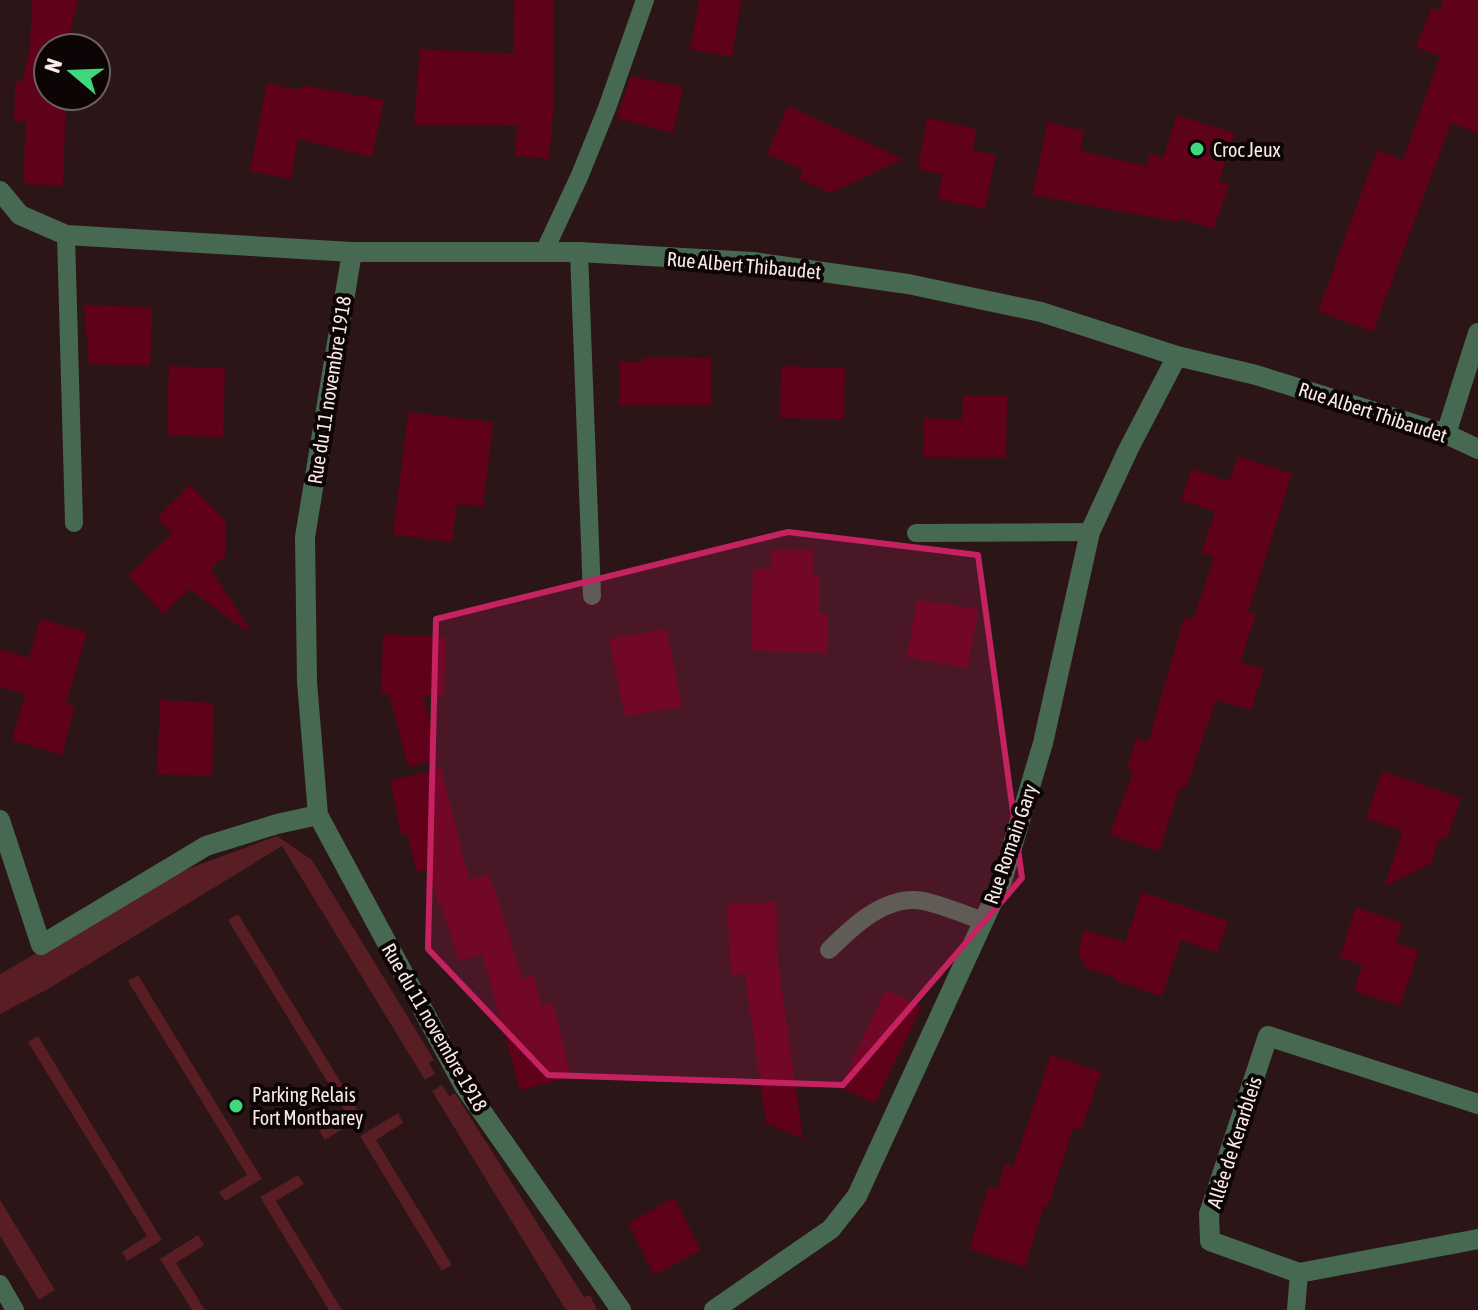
<svg xmlns="http://www.w3.org/2000/svg" width="1478" height="1310" viewBox="0 0 1478 1310" font-family="'Asap Condensed',sans-serif">
<style>
.green{fill:#591d24}
.building{fill:#60011a}
.lines{fill:none;stroke-linecap:round;stroke-linejoin:round}
.service{stroke:#486951;stroke-width:18}
.minor{stroke:#486951;stroke-width:20}
.marked{fill:#c52262;fill-opacity:0.2;stroke:#c52262;stroke-width:6;stroke-linejoin:round}
.poi-dot{fill:#40d77c;stroke:#0d0505;stroke-width:3}
.labels{text-anchor:middle;dominant-baseline:central;stroke-width:8;stroke-linejoin:round;paint-order:stroke}
.poi-label{font-size:20px;fill:#f9e9e9;stroke:#0d0505;text-anchor:start}
.street-label{font-size:20px;fill:#f9e9e9;stroke:#0d0505}
</style>
<rect width="100%" height="100%" fill="#2b1517"/>
<path class="green" d="M 277,836 L 312,860 L 434,1060 L 429,1063 L 435,1074 L 425,1080 L 282,846 L 48,989 L 0,1014 L 0,974 L 177,873 Z
M 238,914 L 362,1117 L 325,1140 L 319,1131 L 347,1114 L 228,920 Z
M 138,975 L 262,1179 L 225,1201 L 219,1192 L 247,1175 L 128,981 Z
M 38,1036 L 162,1240 L 127,1261 L 122,1252 L 147,1236 L 28,1042 Z
M 442,1085 L 449,1096 L 455,1093 L 584,1297 L 590,1295 L 597,1310 L 566,1310 L 432,1091 Z
M 398,1113 L 403,1123 L 376,1140 L 452,1265 L 442,1271 L 360,1136 Z
M 298,1175 L 304,1184 L 276,1201 L 342,1310 L 329,1310 L 260,1197 Z
M 0,1200 L 55,1290 L 39,1300 L 0,1236 Z
M 198,1235 L 204,1245 L 176,1263 L 205,1310 L 192,1310 L 160,1259 Z"/>
<path class="building" d="M 32,0 L 78,0 L 66,48 L 48,48 L 48,96 L 66,96 L 63,186 L 23,184 L 26,122 L 14,121 L 15,81 L 22,81 L 30,47 Z
M 514,0 L 553,0 L 553,113 L 549,159 L 515,156 L 517,126 L 414,125 L 420,49 L 513,54 Z
M 699,0 L 741,0 L 732,57 L 690,49 Z
M 1443,0 L 1478,0 L 1478,133 L 1451,123 L 1373,332 L 1318,311 L 1377,150 L 1403,160 L 1440,56 L 1416,47 L 1431,9 L 1440,9 Z
M 631,76 L 683,87 L 673,133 L 616,118 Z
M 267,83 L 298,90 L 302,85 L 384,100 L 372,157 L 298,139 L 291,179 L 250,171 Z
M 788,106 L 903,159 L 830,193 L 799,179 L 803,170 L 767,154 Z
M 1177,115 L 1234,133 L 1219,181 L 1230,184 L 1213,229 L 1179,218 L 1178,222 L 1033,195 L 1047,122 L 1084,131 L 1080,151 L 1146,166 L 1150,153 L 1163,158 Z
M 927,118 L 976,129 L 973,151 L 996,155 L 985,209 L 938,199 L 942,174 L 918,169 Z
M 84,305 L 152,307 L 150,366 L 89,364 Z
M 644,357 L 711,358 L 711,405 L 619,405 L 620,362 L 644,362 Z
M 169,366 L 225,368 L 223,437 L 167,435 Z
M 781,366 L 845,368 L 844,419 L 780,418 Z
M 963,396 L 1007,396 L 1006,458 L 923,457 L 924,418 L 962,420 Z
M 408,412 L 493,422 L 483,507 L 457,504 L 452,542 L 393,535 Z
M 1238,456 L 1292,474 L 1248,612 L 1256,615 L 1240,662 L 1264,669 L 1251,710 L 1216,700 L 1186,788 L 1180,787 L 1159,851 L 1110,835 L 1133,771 L 1127,769 L 1136,738 L 1148,742 L 1184,617 L 1193,620 L 1214,557 L 1201,553 L 1215,512 L 1181,500 L 1192,469 L 1229,481 Z
M 190,485 L 225,520 L 225,556 L 211,569 L 249,628 L 246,631 L 190,589 L 163,614 L 128,575 L 172,534 L 157,518 Z
M 771,549 L 814,550 L 813,576 L 820,577 L 819,613 L 827,613 L 827,653 L 751,650 L 753,569 L 772,568 Z
M 917,600 L 979,609 L 967,668 L 907,657 Z
M 40,619 L 87,632 L 66,704 L 75,707 L 62,755 L 12,740 L 25,694 L 0,687 L 0,649 L 29,658 Z
M 667,629 L 682,707 L 625,716 L 609,639 Z
M 383,634 L 446,637 L 444,696 L 423,695 L 439,759 L 408,767 L 389,694 L 381,693 Z
M 160,700 L 214,703 L 212,776 L 157,774 Z
M 441,768 L 469,880 L 489,874 L 492,887 L 494,887 L 522,978 L 534,975 L 541,1006 L 553,1004 L 571,1077 L 520,1090 L 482,954 L 459,961 L 441,905 L 439,905 L 429,869 L 417,872 L 407,834 L 402,836 L 390,781 Z
M 1382,771 L 1461,798 L 1448,836 L 1438,842 L 1431,863 L 1384,887 L 1403,831 L 1366,818 Z
M 1142,892 L 1228,921 L 1217,952 L 1181,940 L 1162,996 L 1113,980 L 1114,977 L 1087,968 L 1078,953 L 1084,930 L 1125,942 Z
M 776,902 L 778,962 L 803,1139 L 766,1123 L 745,974 L 731,975 L 727,904 Z
M 1356,907 L 1402,923 L 1396,943 L 1419,950 L 1400,1006 L 1354,991 L 1362,965 L 1340,957 Z
M 885,990 L 922,1006 L 875,1103 L 840,1088 Z
M 1051,1055 L 1101,1072 L 1081,1130 L 1073,1128 L 1048,1206 L 1044,1205 L 1025,1267 L 969,1249 L 989,1186 L 997,1189 L 1005,1164 L 1013,1167 Z
M 674,1198 L 701,1250 L 654,1275 L 628,1223 Z"/>
<g class="lines">
<path class="service" d="M 66,235 L 74,523
M 544,252 L 580,175 L 607,108 L 645,0
M 579,252 L 592,596
M 916,533 L 1090,532
M 829,950 C 851,928 882,898 916,900 C 933,901 966,915 983,921
M 0,1284 L 15,1310
M 1296,1310 L 1299,1273"/>
<path class="minor" d="M 0,191 L 20,215 L 66,235 L 352,252 L 579,252 L 753,262 L 908,284 L 1041,312 L 1177,356 L 1256,375 L 1446,434 L 1478,449
M 352,252 L 305,537 L 307,682 L 318,815 L 464,1086 L 621,1310
M 1446,434 L 1478,333
M 0,820 L 41,945 L 206,846 L 277,824 L 318,815
M 1478,1104 L 1268,1036 L 1209,1214 L 1210,1241 L 1299,1273 L 1478,1239
M 714,1310 L 831,1229 L 857,1196 L 1002,881 L 1043,743 L 1090,532 L 1128,450 L 1177,356"/>
</g>
<path class="marked" d="M 788,532 L 978,555 L 1022,878 L 843,1085 L 548,1075 L 428,949 L 436,619 Z"/>
<g class="poi-dot">
<circle cx="1197" cy="149" r="8"/>
<circle cx="236" cy="1106" r="8"/>
</g>
<g class="labels">
<g class="poi-label">
<text x="1213" y="149">Croc Jeux</text>
<text x="252" y="1094">Parking Relais<tspan x="252" dy="23">Fort Montbarey</tspan></text>
</g>
<g class="street-label">
<text transform="translate(744 265) rotate(5)">Rue Albert Thibaudet</text>
<text transform="translate(329 390) rotate(-81)">Rue du 11 novembre 1918</text>
<text transform="translate(1373 412) rotate(18)">Rue Albert Thibaudet</text>
<text transform="translate(1010 844) rotate(-71)">Rue Romain Gary</text>
<text transform="translate(435 1027) rotate(60)">Rue du 11 novembre 1918</text>
<text transform="translate(1234 1142) rotate(-72)">Allée de Kerarbleis</text>
</g>
</g>
<g transform="translate(72 72) rotate(289)"><circle r="38" fill="#0d0505" stroke="#6b6060" stroke-width="2"/>
<path d="M0-6L14 30L0 20L-14 30Z" fill="#40d77c"/>
<text y="-12" font-size="22" font-weight="bold" text-anchor="middle" fill="#f9e9e9">N</text>
</g>
</svg>
